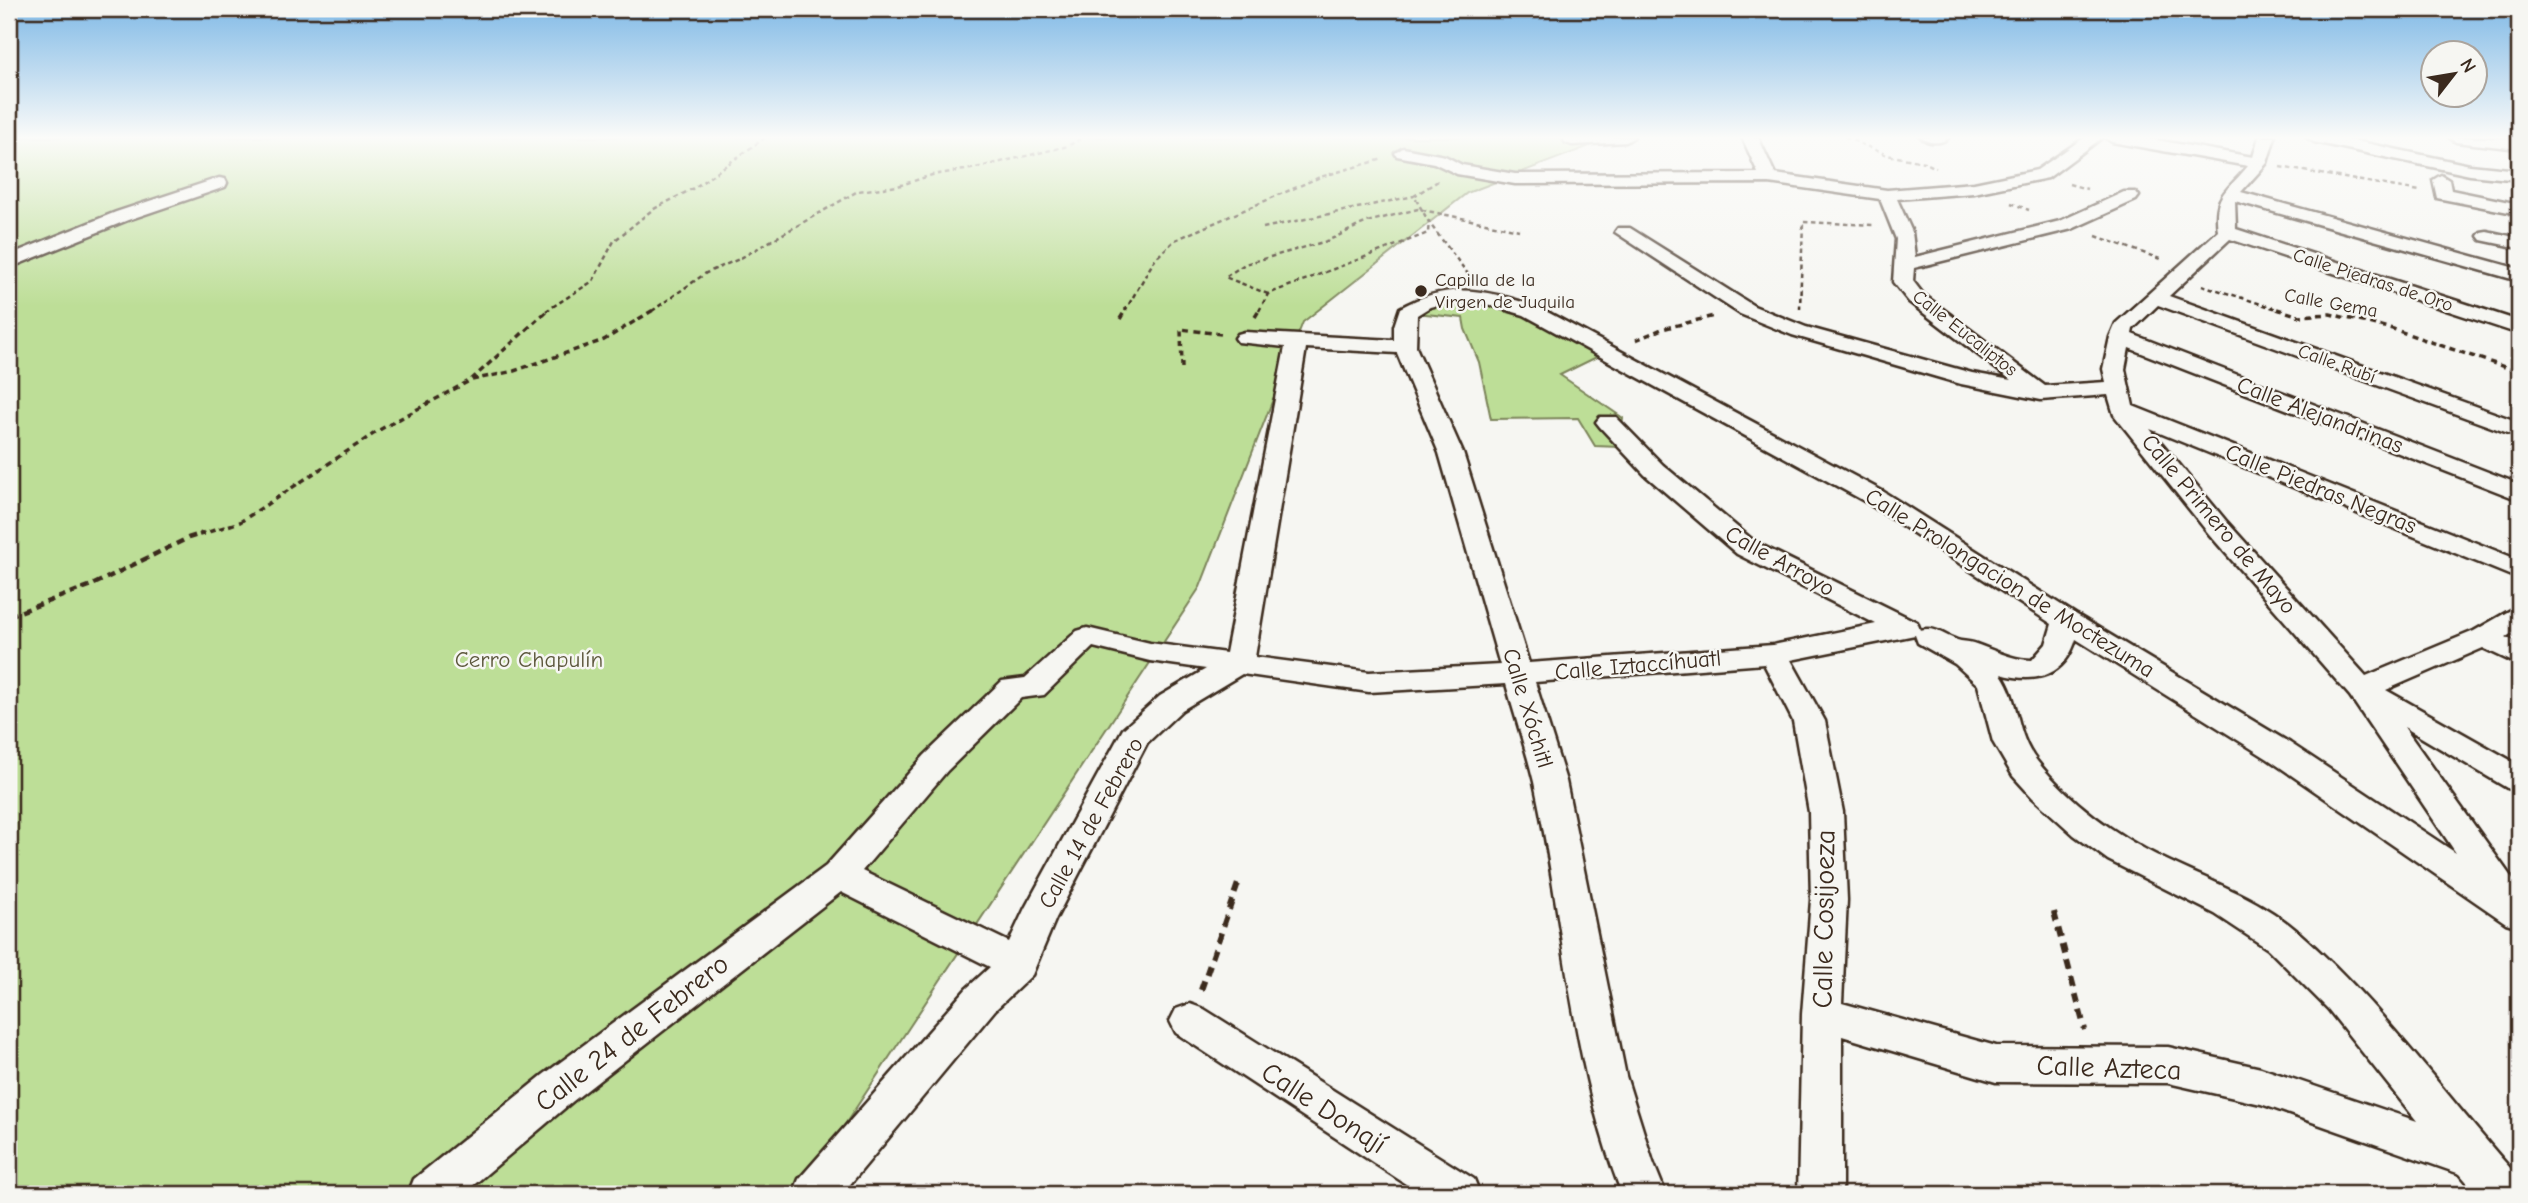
<svg xmlns="http://www.w3.org/2000/svg" width="2528" height="1203" viewBox="0 0 2528 1203" font-family="'Comic Neue',sans-serif">
<style>
.green{fill:#bdde97;stroke:#7c845a;stroke-width:2}
.lines{fill:none;stroke-linecap:round;stroke-linejoin:round}
.street-casing{stroke:#3b2a1e;stroke-width:5}
.path-far3{stroke:#3b2a1e;stroke-width:2.5;stroke-dasharray:4.5 3.5;stroke-linecap:butt}
.path-far2{stroke:#3b2a1e;stroke-width:3.5;stroke-dasharray:6 4.5;stroke-linecap:butt}
.path-far1{stroke:#3b2a1e;stroke-width:4.5;stroke-dasharray:8 5;stroke-linecap:butt}
.path{stroke:#3b2a1e;stroke-width:6;stroke-dasharray:10 7;stroke-linecap:butt}
.street{fill:#f6f6f2;fill-rule:evenodd}
.poi-dot{fill:#3b2a1e;stroke:#f6f6f2;stroke-width:2.5}
.labels{text-anchor:middle;dominant-baseline:central;stroke-width:5;stroke-linejoin:round;paint-order:stroke}
.far-poi-label{font-size:19px;fill:#3b2a1e;stroke:#f6f6f2;text-anchor:start}
.far-street-label{font-size:19px;fill:#3b2a1e;stroke:#f6f6f2}
.street-label{font-size:23px;fill:#3b2a1e;stroke:#f6f6f2}
.park-label{font-size:23px;fill:#5c573c;stroke:#f6f6f2}
.near-street-label{font-size:28px;fill:#3b2a1e;stroke:#f6f6f2}
</style>
<rect width="100%" height="100%" fill="#f6f6f2"/>
<filter id="ink" filterUnits="userSpaceOnUse"><feTurbulence type="fractalNoise" baseFrequency=".0143" numOctaves="2"/><feDisplacementMap in="SourceGraphic" scale="14" xChannelSelector="R" yChannelSelector="G"/><feConvolveMatrix kernelMatrix="1 2 1 2 8 2 1 2 1" color-interpolation-filters="sRGB"/></filter>
<g filter="url(#ink)">
<path class="green" d="M 9,137 L 1613,137 L 1467,193 L 1303,322 L 1200,587 L 799,1194 L 9,1194 Z
M 1486,297 L 1609,351 L 1560,375 L 1623,418 L 1619,447 L 1595,446 L 1578,418 L 1491,419 L 1479,362 L 1465,329 L 1463,318 L 1407,312 L 1427,299 Z"/>
<g class="lines">
<defs>
<path id="street" d="M 1566,137 L 1634,137 L 1626,142 L 1572,145 L 1566,143 L 1564,140 Z
M 1742,137 L 1758,137 L 1775,174 L 1887,190 L 1974,183 L 2037,170 L 2085,137 L 2103,137 L 2048,178 L 1974,193 L 1897,199 L 1912,232 L 1915,257 L 2060,221 L 2124,192 L 2136,192 L 2139,196 L 2136,200 L 2072,229 L 1914,268 L 1913,281 L 1923,294 L 2045,386 L 2106,382 L 2103,369 L 2110,337 L 2116,323 L 2218,231 C 2213,193 2227,192 2248,166 L 2112,142 L 2104,137 L 2139,137 L 2253,157 L 2259,137 L 2275,137 L 2267,163 L 2241,192 L 2519,269 L 2519,281 L 2235,201 L 2236,229 L 2519,321 L 2519,334 L 2230,239 L 2169,296 L 2519,422 L 2519,437 L 2158,305 L 2133,329 L 2132,334 L 2519,484 L 2519,500 L 2129,348 L 2125,369 L 2133,406 L 2519,560 L 2519,577 L 2509,575 L 2150,429 L 2227,522 L 2366,676 L 2474,631 L 2509,611 L 2519,608 L 2519,629 L 2506,637 L 2519,644 L 2519,665 L 2483,648 L 2386,690 L 2519,765 L 2519,792 L 2507,788 L 2404,727 L 2519,888 L 2519,927 L 2506,923 L 2268,759 L 2076,639 C 2065,676 2036,684 2001,674 C 2020,701 2015,734 2037,761 C 2069,801 2115,835 2162,858 C 2207,880 2257,897 2296,930 C 2381,1003 2445,1096 2519,1178 L 2519,1194 L 2477,1194 L 2460,1174 L 2261,1104 L 2168,1083 L 1996,1082 L 1842,1036 L 1842,1194 L 1798,1194 L 1802,1014 L 1811,900 L 1809,812 L 1793,721 L 1764,664 L 1535,682 L 1566,781 L 1626,1076 L 1653,1162 L 1666,1194 L 1622,1194 C 1570,1063 1564,919 1534,782 C 1526,749 1515,717 1506,684 L 1369,692 L 1242,674 L 1182,710 L 1147,743 L 1056,918 L 1032,975 L 995,1010 L 842,1194 L 793,1194 L 799,1179 L 967,988 L 990,967 L 841,892 L 573,1101 L 463,1194 L 408,1194 L 414,1179 L 543,1075 L 826,866 L 925,755 L 1002,681 L 1025,678 L 1077,631 L 1087,628 L 1150,643 L 1226,653 L 1285,347 L 1238,342 L 1235,338 L 1238,334 L 1245,332 L 1394,340 L 1394,326 L 1400,308 C 1450,280 1486,290 1538,307 L 1884,492 L 2077,615 L 2290,743 L 2456,853 L 2350,696 L 2209,534 L 2114,415 L 2108,395 L 2041,400 L 1961,384 L 1792,335 L 1740,314 L 1615,232 L 1618,228 L 1630,228 L 1754,306 L 1806,327 L 1972,373 L 2011,380 L 1909,302 L 1893,282 L 1896,239 L 1880,199 L 1769,183 L 1515,184 L 1457,174 L 1434,163 L 1397,156 L 1395,153 L 1403,148 L 1445,156 L 1462,165 L 1515,174 L 1758,173 ZM 1453,301 L 1483,303 L 1524,315 L 1866,502 L 2052,624 L 2046,644 L 2032,660 C 2011,660 1992,649 1973,643 C 1967,641 1962,642 1957,640 C 1943,635 1935,626 1920,630 L 1917,622 L 1755,542 L 1663,465 L 1616,417 L 1600,417 L 1596,422 L 1600,427 L 1645,475 L 1737,554 L 1876,624 L 1773,645 L 1529,663 L 1463,453 L 1416,347 L 1417,315 L 1430,307 ZM 1306,348 L 1397,353 L 1439,453 L 1500,665 L 1369,672 L 1255,657 ZM 1915,635 L 1918,643 L 1955,664 L 1978,685 L 1993,742 L 2013,776 L 2033,798 L 2074,835 L 2108,860 L 2215,914 L 2268,949 L 2328,1009 L 2417,1121 L 2261,1068 L 2168,1047 L 1996,1046 L 1842,1003 L 1847,900 L 1843,812 L 1825,721 L 1791,660 ZM 1093,647 L 1150,661 L 1206,669 L 1160,696 L 1123,729 L 1025,908 L 1009,942 L 862,871 L 947,771 L 1021,698 L 1044,695 Z
M 1921,137 L 1949,137 C 1943,144 1927,144 1921,137 Z
M 2306,137 L 2337,137 L 2470,165 L 2519,170 L 2519,180 L 2470,175 L 2314,142 Z
M 2448,137 L 2519,139 L 2519,149 L 2456,142 Z
M 2441,175 L 2449,180 L 2451,190 L 2519,204 L 2519,214 L 2437,198 L 2433,180 Z
M 219,178 L 225,179 L 227,183 L 225,187 L 128,220 L 9,268 L 9,255 L 116,212 Z
M 2487,231 L 2519,238 L 2519,248 L 2481,240 L 2478,236 L 2481,232 Z
M 1190,1004 L 1204,1009 L 1474,1179 L 1480,1194 L 1421,1194 L 1176,1033 L 1170,1021 L 1176,1009 Z"/>
</defs>
<use href="#street" class="street-casing"/>
<path class="path-far3" d="M 1845,137 L 1887,155 L 1924,162 L 1936,168
M 2280,167 L 2420,191
M 1438,181 L 1414,196 L 1430,224 L 1468,274
M 2069,184 L 2087,189
M 2011,203 L 2029,210
M 1263,228 L 1414,196
M 2096,236 L 2163,260
M 2202,285 L 2283,311
M 1268,294 L 1225,277 L 1245,264 L 1327,241 L 1367,222 L 1418,209 L 1519,230
M 1800,309 L 1803,222 L 1875,225
M 546,311 L 593,281 L 614,241 L 652,210 L 694,188 L 766,137
M 652,311 L 706,273 L 739,259 L 858,191 L 898,186 L 932,175 L 971,169 L 1068,146 L 1083,137
M 1125,311 L 1155,259 L 1175,240 L 1320,177 L 1383,159
M 1259,311 L 1268,294 L 1428,233 L 1429,220"/>
<path class="path-far2" d="M 2277,309 L 2300,316 L 2330,314 L 2393,329 L 2519,372
M 1255,317 L 1260,309
M 1120,319 L 1126,309
M 1636,340 L 1662,329 L 1714,316
M 1182,368 L 1181,329 L 1221,334
M 472,380 L 514,371 L 604,340 L 655,309
M 199,535 L 240,522 L 381,429 L 471,380 L 549,309"/>
<path class="path-far1" d="M 9,616 L 92,585 L 188,538 L 204,533"/>
<path class="path" d="M 2054,912 L 2085,1030
M 1201,990 L 1240,878"/>
<use href="#street" class="street"/>
</g>
</g>
<linearGradient id="sky" x2="0" y2="1"><stop stop-color="#7fb9e6"/><stop offset="0.45" stop-color="#fbfbf9"/><stop offset="1" stop-color="#fbfbf9" stop-opacity="0"/></linearGradient>
<rect width="2528" height="306" fill="url(#sky)"/>
<circle class="poi-dot" cx="1421" cy="291" r="7"/>
<g class="labels">
<g class="far-poi-label">
<text x="1435" y="280">Capilla de la<tspan x="1435" dy="22">Virgen de Juquila</tspan></text>
</g>
<g class="far-street-label">
<text transform="translate(2373 280) rotate(18)">Calle Piedras de Oro</text>
<text transform="translate(2331 303) rotate(10)">Calle Gema</text>
<text transform="translate(1965 333) rotate(38)">Calle Eucaliptos</text>
<text transform="translate(2337 364) rotate(20)">Calle Rubí</text>
</g>
<g class="street-label">
<text transform="translate(2320 415) rotate(21)">Calle Alejandrinas</text>
<text transform="translate(2321 489) rotate(22)">Calle Piedras Negras</text>
<text transform="translate(2219 524) rotate(50)">Calle Primero de Mayo</text>
<text transform="translate(1780 561) rotate(29)">Calle Arroyo</text>
<text transform="translate(2010 583) rotate(32)">Calle Prolongacion de Moctezuma</text>
<text transform="translate(1638 665) rotate(-5)">Calle Iztaccíhuatl</text>
<text transform="translate(1528 708) rotate(73)">Calle Xóchitl</text>
<text transform="translate(1091 823) rotate(-61)">Calle 14 de Febrero</text>
</g>
<g class="park-label">
<text x="529" y="659">Cerro Chapulín</text>
</g>
<g class="near-street-label">
<text transform="translate(1824 919) rotate(-89)">Calle Cosijoeza</text>
<text transform="translate(632 1033) rotate(-38)">Calle 24 de Febrero</text>
<text transform="translate(2109 1068) rotate(2)">Calle Azteca</text>
<text transform="translate(1324 1108) rotate(33)">Calle Donají</text>
</g>
</g>
<rect width="2528" height="1203" fill="none" stroke="#f6f6f2" stroke-width="35"/>
<rect x="18" y="18" width="2493" height="1168" fill="none" stroke="#3b2a1e" stroke-width="2.5" filter="url(#ink)"/>
<g transform="translate(2454 74) rotate(59)"><circle r="33" fill="#f6f6f2" stroke="#aba49d" stroke-width="2"/>
<path d="M0-5L12 26L0 18L-12 26Z" fill="#3b2a1e"/>
<text y="-10" font-size="19" font-weight="bold" text-anchor="middle" fill="#3b2a1e">N</text>
</g>
</svg>
